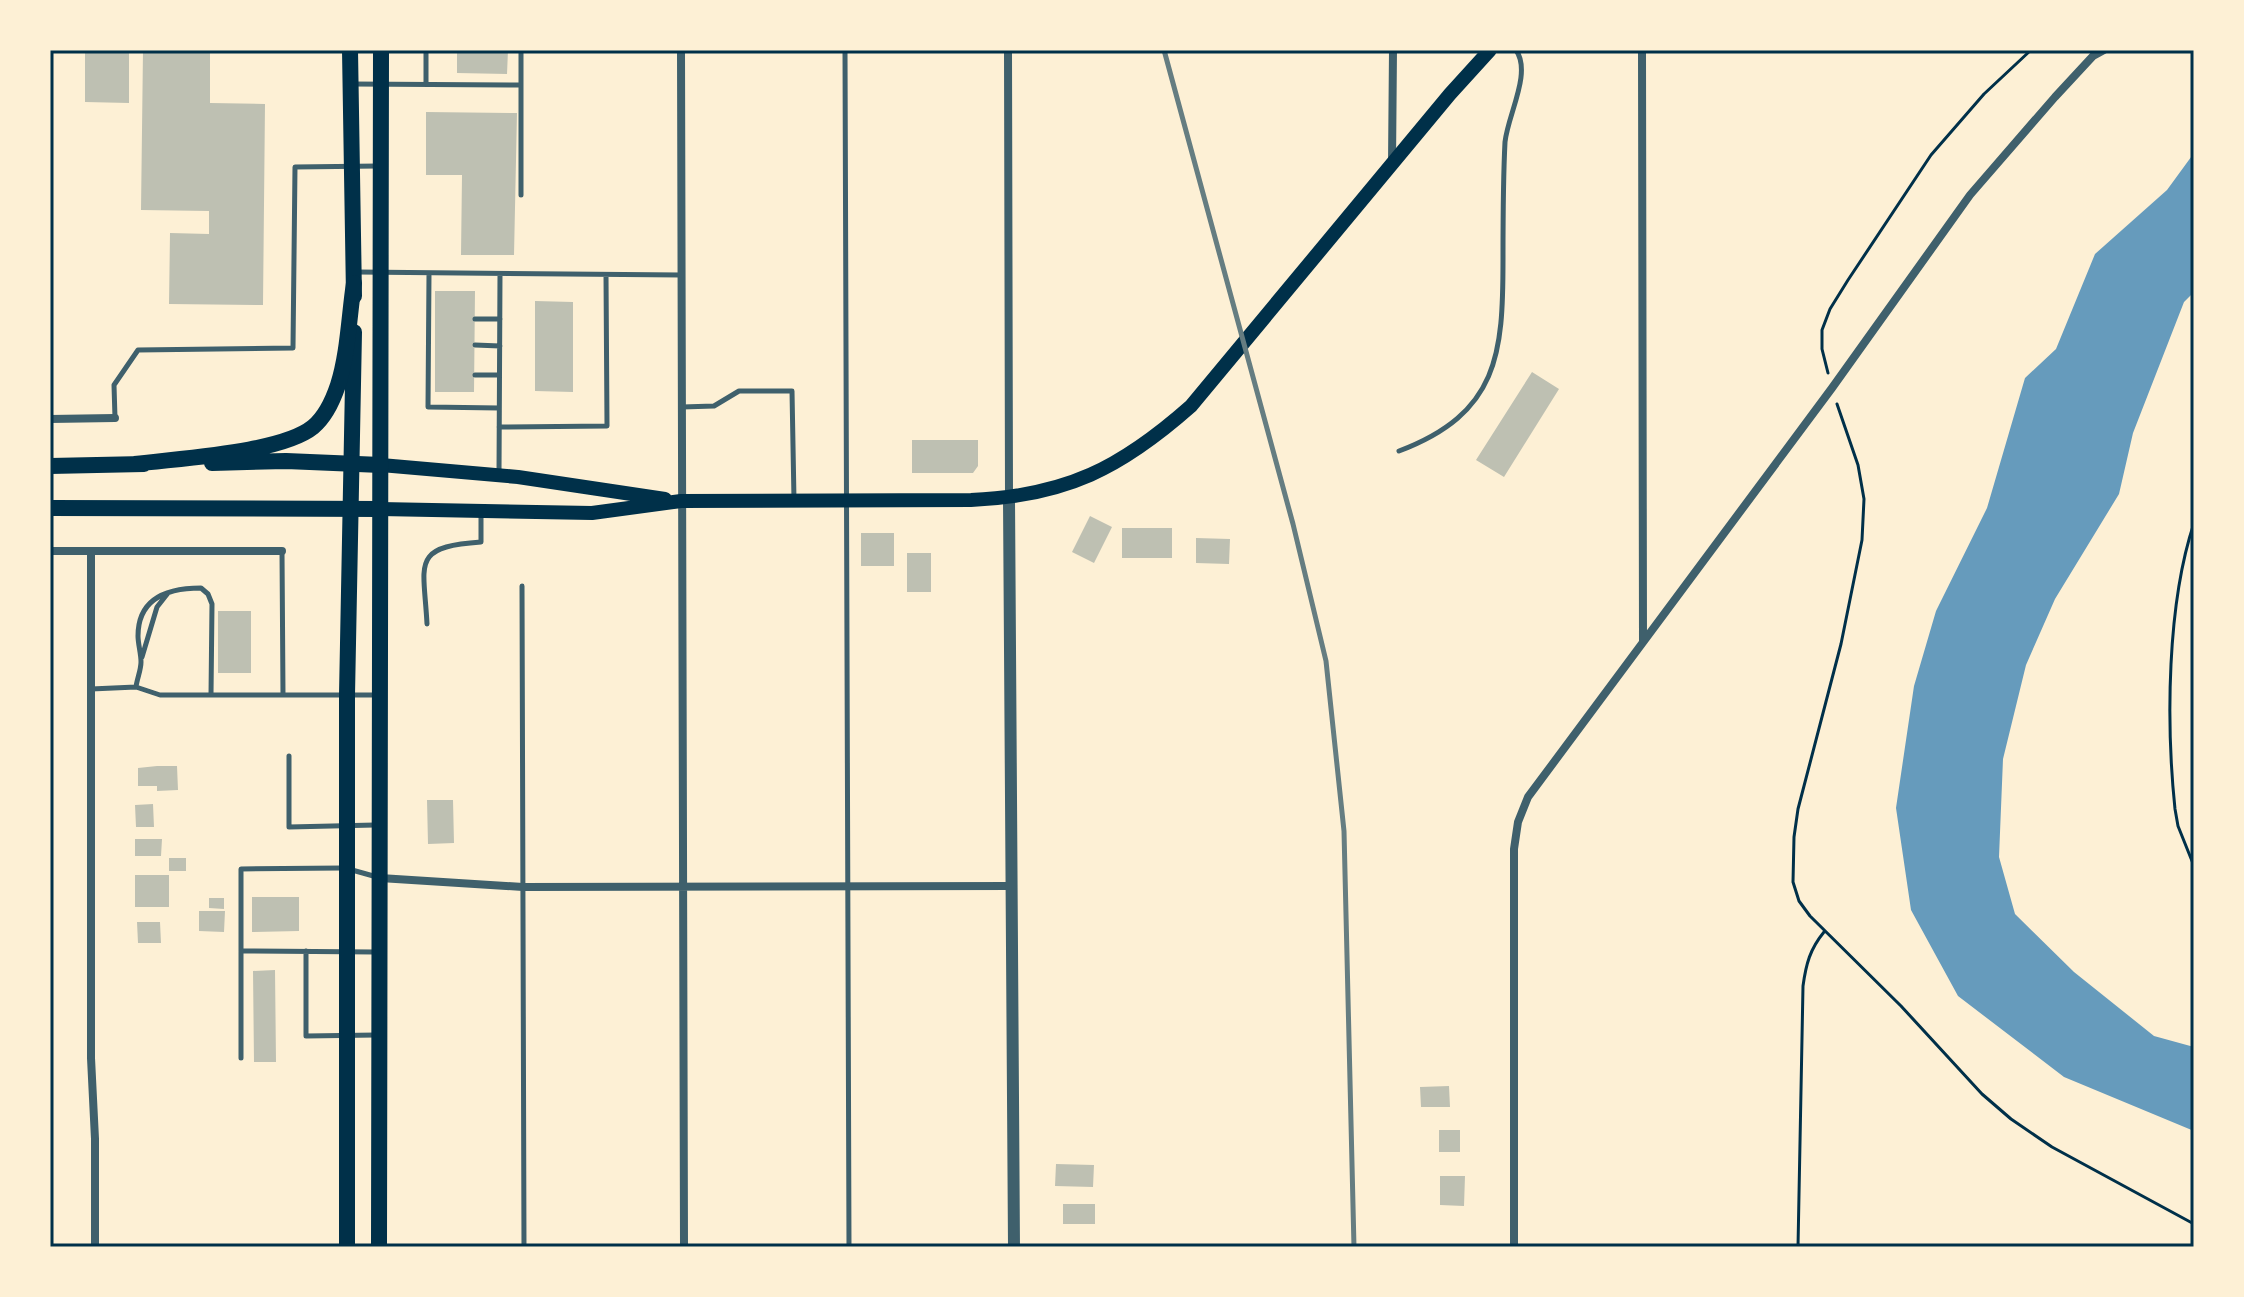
<svg xmlns="http://www.w3.org/2000/svg" width="2244" height="1297" viewBox="0 0 2244 1297" font-family="Signika,sans-serif">
<style>
.water{fill:#669bbc}
.building{fill:#bec0b2}
.lines{fill:none;stroke-linecap:round;stroke-linejoin:round}
.path{stroke:#003049;stroke-width:3}
.service{stroke:#3f606c;stroke-width:5}
.minor{stroke:#3f606c;stroke-width:8}
.tertiary{stroke:#3f606c;stroke-width:12}
.secondary{stroke:#003049;stroke-width:14}
.primary{stroke:#003049;stroke-width:16}
.trunk{stroke:#003049;stroke-width:16}
.rail{stroke:#657d81;stroke-width:5}
.neatline{fill:none;stroke:#003049;stroke-width:3}
</style>
<rect width="100%" height="100%" fill="#fdf0d5"/>
<path class="water" d="M 2194,153 L 2194,292 L 2184,302 L 2133,433 L 2119,494 L 2055,599 L 2026,665 L 2003,759 L 1999,857 L 2015,914 L 2074,972 L 2154,1036 L 2194,1047 L 2194,1131 L 2064,1077 L 1958,996 L 1911,910 L 1896,808 L 1914,686 L 1936,611 L 1987,508 L 2025,378 L 2056,349 L 2095,254 L 2167,190 Z"/>
<path class="building" d="M 85,50 L 129,50 L 129,103 L 85,102 Z
M 143,50 L 210,50 L 210,103 L 265,104 L 263,305 L 169,304 L 170,233 L 209,234 L 209,211 L 141,210 Z
M 457,50 L 508,50 L 507,74 L 457,73 Z
M 426,112 L 517,113 L 514,255 L 461,255 L 462,175 L 426,175 Z
M 435,291 L 475,291 L 474,392 L 435,392 Z
M 535,301 L 573,302 L 573,392 L 535,391 Z
M 1532,372 L 1559,389 L 1504,477 L 1476,460 Z
M 912,440 L 978,440 L 978,466 L 973,473 L 912,473 Z
M 1090,516 L 1112,527 L 1094,563 L 1072,552 Z
M 1122,528 L 1172,528 L 1172,558 L 1122,558 Z
M 861,533 L 894,533 L 894,566 L 861,566 Z
M 1196,538 L 1230,539 L 1229,564 L 1196,563 Z
M 907,553 L 931,553 L 931,592 L 907,592 Z
M 218,611 L 251,611 L 251,673 L 218,673 Z
M 157,766 L 177,766 L 178,790 L 157,791 L 157,786 L 138,786 L 138,768 Z
M 427,800 L 453,800 L 454,843 L 428,844 Z
M 153,804 L 154,827 L 136,827 L 135,805 Z
M 135,839 L 162,839 L 161,856 L 135,856 Z
M 169,858 L 186,858 L 186,871 L 169,871 Z
M 135,875 L 169,875 L 169,907 L 135,907 Z
M 252,897 L 299,897 L 299,931 L 252,932 Z
M 209,898 L 224,898 L 224,909 L 209,908 Z
M 199,911 L 225,911 L 224,932 L 199,931 Z
M 137,922 L 160,922 L 161,943 L 138,943 Z
M 275,970 L 276,1062 L 254,1062 L 253,971 Z
M 1449,1086 L 1450,1107 L 1421,1107 L 1420,1087 Z
M 1439,1130 L 1460,1130 L 1460,1152 L 1439,1152 Z
M 1056,1164 L 1094,1165 L 1093,1187 L 1055,1186 Z
M 1440,1176 L 1465,1176 L 1464,1206 L 1440,1205 Z
M 1063,1204 L 1095,1204 L 1095,1224 L 1063,1224 Z"/>
<g class="lines">
<path class="path" d="M 1828,373 L 1822,349 L 1822,330 L 1830,309 L 1848,280 L 1931,155 L 1984,94 L 2031,50
M 1837,404 L 1858,465 L 1864,499 L 1862,540 L 1841,644 L 1798,809 L 1794,837 L 1793,882 L 1799,901 L 1810,916 L 1901,1006 L 1982,1094 L 2011,1119 L 2052,1147 L 2194,1224
M 2194,523 C 2167,604 2166,723 2175,809 L 2178,826 L 2194,866
M 1798,1247 L 1803,986 C 1806,964 1810,949 1824,932"/>
<path class="service" d="M 426,50 L 426,84
M 521,50 L 521,195
M 845,50 L 849,1247
M 352,84 L 520,85
M 358,272 L 681,275
M 429,274 L 428,407 L 499,408
M 475,319 L 500,319
M 475,345 L 500,346
M 475,375 L 499,375
M 682,407 L 714,406 L 739,391 L 792,391 L 794,500
M 115,418 L 114,385 L 138,350 L 293,348 L 295,167 L 378,166
M 499,427 L 607,426 L 606,275
M 1399,451 C 1499,413 1503,354 1503,259 C 1503,220 1503,181 1505,142 C 1508,114 1532,73 1516,50
M 499,473 L 500,274
M 522,586 L 524,1247
M 427,624 C 424,563 410,547 481,542 L 481,512
M 142,657 L 157,607 L 168,593
M 136,687 C 137,679 141,670 141,662 C 141,653 138,644 138,636 C 138,598 168,588 201,588 L 208,594 L 212,604 L 211,695
M 91,689 L 136,687 L 160,695 L 283,695 L 282,552
M 283,695 L 378,695
M 289,756 L 289,827 L 375,825
M 352,870 L 377,877
M 241,951 L 374,952
M 306,951 L 306,1036 L 376,1035
M 241,1058 L 241,869 L 342,868"/>
<path class="minor" d="M 681,50 L 684,1247
M 1008,50 L 1009,498
M 1642,50 L 1643,641
M 1392,163 L 1393,50
M 50,419 L 115,418
M 50,551 L 282,551
M 91,551 L 91,1058 L 95,1139 L 95,1247
M 380,878 L 523,887 L 1011,886
M 1514,1247 L 1514,849 L 1518,822 L 1528,797 L 1832,388 L 1970,195 L 2055,97 L 2093,56 L 2104,50"/>
<path class="tertiary" d="M 1009,499 L 1014,1247"/>
<path class="secondary" d="M 381,465 L 518,477 L 665,499
M 380,509 L 592,513 L 681,501 L 971,500 C 1066,496 1121,468 1191,406 L 1450,94 L 1490,50"/>
<path class="primary" d="M 350,50 L 354,296
M 347,1247 L 347,695 L 354,332
M 379,1247 L 381,50"/>
<path class="trunk" d="M 212,463 L 286,461 L 381,465
M 135,464 C 179,458 281,453 313,427 C 325,417 333,400 338,385 C 348,354 349,316 354,283
M 50,466 L 144,464
M 50,508 L 380,509"/>
<path class="rail" d="M 1164,50 L 1293,524 L 1326,661 L 1344,831 L 1354,1247"/>
</g>
<rect width="2244" height="1297" fill="none" stroke="#fdf0d5" stroke-width="104"/>
<rect x="52" y="52" width="2140" height="1193" class="neatline"/>
</svg>
